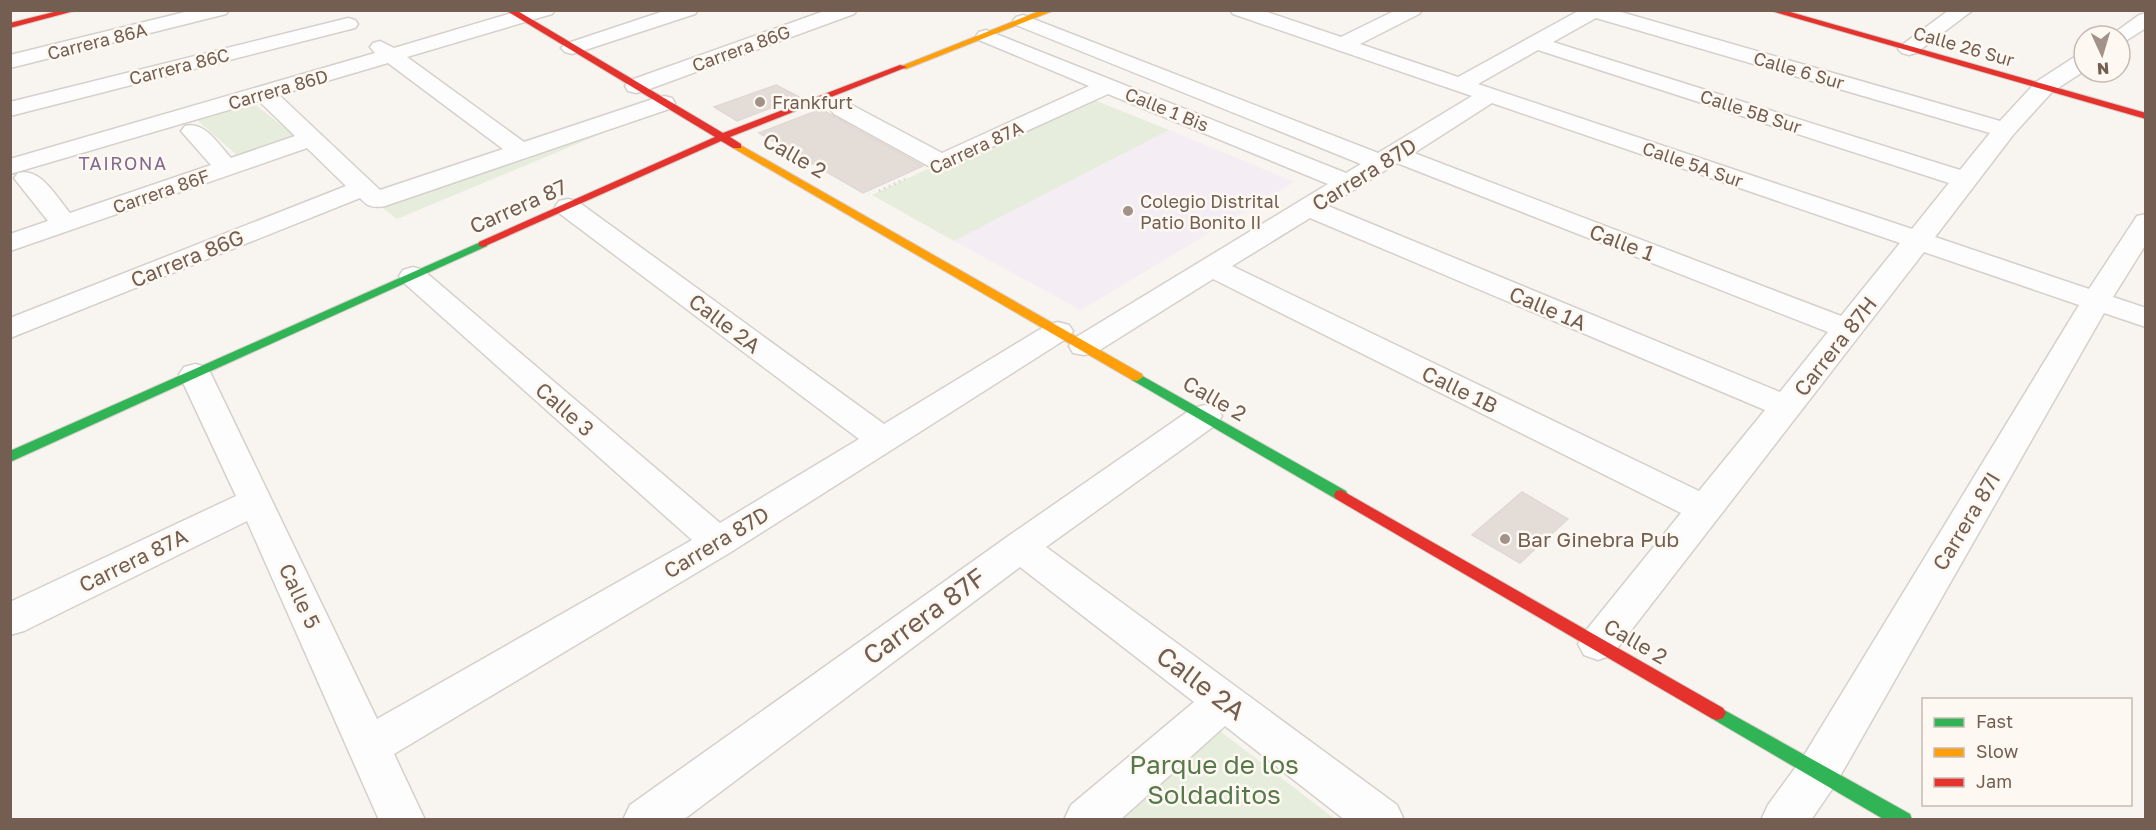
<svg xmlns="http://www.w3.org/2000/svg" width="2156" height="830" viewBox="0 0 2156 830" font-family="'Golos Text',sans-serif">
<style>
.education{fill:#f5edf4}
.green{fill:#e6eddc}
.building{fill:#e4ddd7;stroke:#e0d8d2;stroke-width:1.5}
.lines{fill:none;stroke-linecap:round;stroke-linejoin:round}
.street-casing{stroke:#d5d0cb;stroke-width:3}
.fast-casing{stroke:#d6d0ca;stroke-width:2}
.slow-casing{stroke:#d6d0ca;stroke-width:2}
.jam-casing{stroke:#d6d0ca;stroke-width:2}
.path{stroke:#dad4d0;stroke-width:3;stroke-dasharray:1.5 4;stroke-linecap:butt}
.street{fill:#fefdfd;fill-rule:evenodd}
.fast{fill:#30b455;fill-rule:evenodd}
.slow{fill:#ff9f0a;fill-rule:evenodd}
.jam{fill:#e5322d;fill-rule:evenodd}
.poi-dot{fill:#a29289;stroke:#fdf9f2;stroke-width:2}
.labels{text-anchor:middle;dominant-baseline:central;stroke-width:5;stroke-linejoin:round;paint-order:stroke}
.far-street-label{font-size:18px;fill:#735e51;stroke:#fdf9f2}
.far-poi-label{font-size:18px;fill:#735e51;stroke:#fdf9f2;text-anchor:start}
.far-neighbourhood-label{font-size:18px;letter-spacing:1.5px;fill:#82698e;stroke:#fdf9f2}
.street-label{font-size:21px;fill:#735e51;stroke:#fdf9f2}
.poi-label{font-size:21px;fill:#735e51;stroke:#fdf9f2;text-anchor:start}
.near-street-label{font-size:26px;fill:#735e51;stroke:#fdf9f2}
.near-park-label{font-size:26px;fill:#57784b;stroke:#fdf9f2}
</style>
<rect width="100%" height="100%" fill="#f8f4f0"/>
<path class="education" d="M 1169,130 L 1294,182 L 1081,310 L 954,241 Z"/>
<path class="green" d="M 1084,96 L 1169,130 L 954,241 L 872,195 Z
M 252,102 L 296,137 L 238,156 L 196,119 Z
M 646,115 L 397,219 L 378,204 Z
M 1212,725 L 1335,819 L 1109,820 Z"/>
<path class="building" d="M 776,85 L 799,97 L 737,121 L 714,107 Z
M 821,109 L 833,116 L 923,166 L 863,193 L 759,133 Z
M 1522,492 L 1568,519 L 1520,563 L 1472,535 Z"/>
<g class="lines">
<defs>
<path id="street" d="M 193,10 L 229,10 L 226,14 L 10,68 L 10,55 Z
M 522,10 L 555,10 L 552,14 L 407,57 L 524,142 L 656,98 L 664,96 L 672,98 L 675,103 L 672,108 L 385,206 C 374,208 368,207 360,198 L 10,338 L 10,318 L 346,186 L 307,148 L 10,251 L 10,234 L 48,221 L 14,178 L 18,173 C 41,167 56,197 70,213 L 211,165 L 181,131 L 185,126 C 205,121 218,144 231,158 L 295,136 L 259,101 L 10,174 L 10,159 L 375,53 L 370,47 L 373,43 L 380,41 L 394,48 ZM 388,63 L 503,149 L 380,190 L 279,95 Z
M 667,10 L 698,10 L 695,14 L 579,52 L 572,54 L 565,52 L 561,48 L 565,44 Z
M 827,10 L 857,10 L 854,14 L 644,91 L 636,93 L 628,91 L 625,86 L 628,81 Z
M 1230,10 L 1261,10 L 1341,37 L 1396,10 L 1422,10 L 1419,14 L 1360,44 L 1458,77 L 1580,10 L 1614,10 L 2000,121 L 2036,82 L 2076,56 L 2084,55 L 2084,71 L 2052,92 L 2013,135 L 1935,237 L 2089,289 L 2137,216 L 2146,214 L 2146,244 L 2113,297 L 2146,308 L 2146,327 L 2104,313 L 1835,785 L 1811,820 L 1761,820 L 1768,805 L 1803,757 L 2079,305 L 1924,252 L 1612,655 L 1598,660 L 1584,655 L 1578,644 L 1584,633 L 1681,513 L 1213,279 L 1095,353 L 1084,355 L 1073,353 L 1069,346 L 1073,339 L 1328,184 L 1108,94 L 941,170 L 932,168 L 834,114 L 830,109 L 834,104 L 842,102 L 850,104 L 942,153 L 1089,86 L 979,40 L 976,36 L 979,32 L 986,30 L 1346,173 L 1361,164 L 1016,25 L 1013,21 L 1016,17 L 1023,15 L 1378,153 L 1472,96 L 1233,14 ZM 1596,18 L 1990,133 L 1960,170 L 1553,42 ZM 1538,50 L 1949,183 L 1912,229 L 1478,84 ZM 1492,103 L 1900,243 L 1841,316 L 1414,153 ZM 1397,163 L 1828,332 L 1780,392 L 1328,206 ZM 1310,218 L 1765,410 L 1699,491 L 1232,266 Z
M 1949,10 L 1973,10 L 1916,53 L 1909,55 L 1902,53 L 1898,49 L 1902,45 Z
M 2146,13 L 2146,28 L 2127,40 L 2120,42 L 2120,36 L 2110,36 L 2139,15 Z
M 348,18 L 355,20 L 358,24 L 355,28 L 10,116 L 10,102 Z
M 568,199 L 577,201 L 884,424 L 1047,325 L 1058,322 L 1069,325 L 1073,331 L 1069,337 L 731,552 L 394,754 L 425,820 L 379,820 L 247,521 L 24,631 L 10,635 L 10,602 L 236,496 L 179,374 L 184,367 L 195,364 L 206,367 L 211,374 L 377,719 L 692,540 L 403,282 L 399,276 L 403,270 L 413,267 L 423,270 L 720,523 L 859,439 L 559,213 L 555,207 L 559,201 Z
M 1205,405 L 1217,408 L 1222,416 L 1217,424 L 1046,547 L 1397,805 L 1404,820 L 1345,820 L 1225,726 L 1120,820 L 1064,820 L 1071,805 L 1194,702 L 1020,567 L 683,820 L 623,820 L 630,805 L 1007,537 L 1193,408 Z"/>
<path id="fast" d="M 483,241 L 487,242 L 487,246 L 10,462 L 10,451 Z
M 1137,373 L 1346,491 L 1348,495 L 1346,499 L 1336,499 L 1132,380 L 1131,377 Z
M 1717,706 L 1910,814 L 1912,820 L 1885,820 L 1711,718 L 1708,713 L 1711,708 Z"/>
<path id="slow" d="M 1042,10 L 1055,10 L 906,69 L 899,67 Z
M 737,143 L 1142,374 L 1143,377 L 1137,381 L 1132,380 L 733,148 L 732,146 Z"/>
<path id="jam" d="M 62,10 L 78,10 L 10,28 L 10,23 Z
M 505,10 L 516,10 L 723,133 L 900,65 L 907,67 L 730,137 L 741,144 L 741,148 L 733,148 L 721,141 L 483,247 L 479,246 L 479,242 L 715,137 Z
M 1768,10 L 1783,10 L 2146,113 L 2146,119 Z
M 1341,490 L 1723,708 L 1726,713 L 1723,718 L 1717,720 L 1711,718 L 1336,499 L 1334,495 L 1336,491 Z"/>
</defs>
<use href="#street" class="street-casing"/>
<use href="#fast" class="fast-casing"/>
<use href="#slow" class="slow-casing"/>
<use href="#jam" class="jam-casing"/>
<path class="path" d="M 879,191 L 905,179"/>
<use href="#street" class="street"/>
<use href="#fast" class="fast"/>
<use href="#slow" class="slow"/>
<use href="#jam" class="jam"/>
</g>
<g class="poi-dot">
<circle cx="760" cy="102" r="6"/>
<circle cx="1128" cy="211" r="6"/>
<circle cx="1505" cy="539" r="6"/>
</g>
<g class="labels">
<g class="far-street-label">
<text transform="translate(97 41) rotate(-14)">Carrera 86A</text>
<text transform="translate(1964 46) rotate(16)">Calle 26 Sur</text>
<text transform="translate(741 48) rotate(-20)">Carrera 86G</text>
<text transform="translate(179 66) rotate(-14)">Carrera 86C</text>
<text transform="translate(1799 70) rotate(16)">Calle 6 Sur</text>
<text transform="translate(278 89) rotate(-16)">Carrera 86D</text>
<text transform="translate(1167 109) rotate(22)">Calle 1 Bis</text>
<text transform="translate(1751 111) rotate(18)">Calle 5B Sur</text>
<text transform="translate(976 147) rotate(-25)">Carrera 87A</text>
<text transform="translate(1693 164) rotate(19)">Calle 5A Sur</text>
<text transform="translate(161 191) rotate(-19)">Carrera 86F</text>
</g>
<g class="far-poi-label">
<text x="772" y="102">Frankfurt</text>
<text x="1140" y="201">Colegio Distrital<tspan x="1140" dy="21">Patio Bonito II</tspan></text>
</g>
<g class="far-neighbourhood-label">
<text x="123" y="163">TAIRONA</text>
</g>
<g class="street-label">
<text transform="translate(795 155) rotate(30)">Calle 2</text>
<text transform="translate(1364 174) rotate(-32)">Carrera 87D</text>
<text transform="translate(518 206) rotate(-24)">Carrera 87</text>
<text transform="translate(1622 242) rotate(21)">Calle 1</text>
<text transform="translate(187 258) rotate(-22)">Carrera 86G</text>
<text transform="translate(1548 308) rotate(23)">Calle 1A</text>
<text transform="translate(725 323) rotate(37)">Calle 2A</text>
<text transform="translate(1835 346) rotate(-52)">Carrera 87H</text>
<text transform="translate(1460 389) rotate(26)">Calle 1B</text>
<text transform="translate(1215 398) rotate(30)">Calle 2</text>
<text transform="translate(565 409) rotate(41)">Calle 3</text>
<text transform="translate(1966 521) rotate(-59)">Carrera 87I</text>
<text transform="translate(716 542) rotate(-31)">Carrera 87D</text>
<text transform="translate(133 560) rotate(-26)">Carrera 87A</text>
<text transform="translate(300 596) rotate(65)">Calle 5</text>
<text transform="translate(1636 641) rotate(30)">Calle 2</text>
</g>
<g class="poi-label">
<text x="1517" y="539">Bar Ginebra Pub</text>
</g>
<g class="near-street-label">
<text transform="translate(924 616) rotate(-36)">Carrera 87F</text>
<text transform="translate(1201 683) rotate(37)">Calle 2A</text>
</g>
<g class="near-park-label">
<text x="1214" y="764">Parque de los<tspan x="1214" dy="30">Soldaditos</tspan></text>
</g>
</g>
<rect width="2156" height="830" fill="none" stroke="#735e51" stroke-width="24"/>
<rect x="1922" y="698" width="210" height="108" fill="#fdf9f2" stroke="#c6bbb2" stroke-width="1.5"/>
<rect x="1934" y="718" width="30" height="9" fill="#30b455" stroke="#c6bbb2" stroke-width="1.5"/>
<text x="1976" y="728" font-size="18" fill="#735e51">Fast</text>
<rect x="1934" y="748" width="30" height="9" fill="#ff9f0a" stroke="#c6bbb2" stroke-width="1.5"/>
<text x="1976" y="758" font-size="18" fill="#735e51">Slow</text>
<rect x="1934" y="778" width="30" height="9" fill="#e5322d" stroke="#c6bbb2" stroke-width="1.5"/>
<text x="1976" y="788" font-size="18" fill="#735e51">Jam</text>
<g transform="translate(2102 54) rotate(176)"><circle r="28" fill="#fdf9f2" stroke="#c6bbb2" stroke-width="1.5"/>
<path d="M0-4.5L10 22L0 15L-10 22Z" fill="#a29289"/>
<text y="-9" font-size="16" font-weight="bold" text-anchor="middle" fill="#735e51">N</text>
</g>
</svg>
